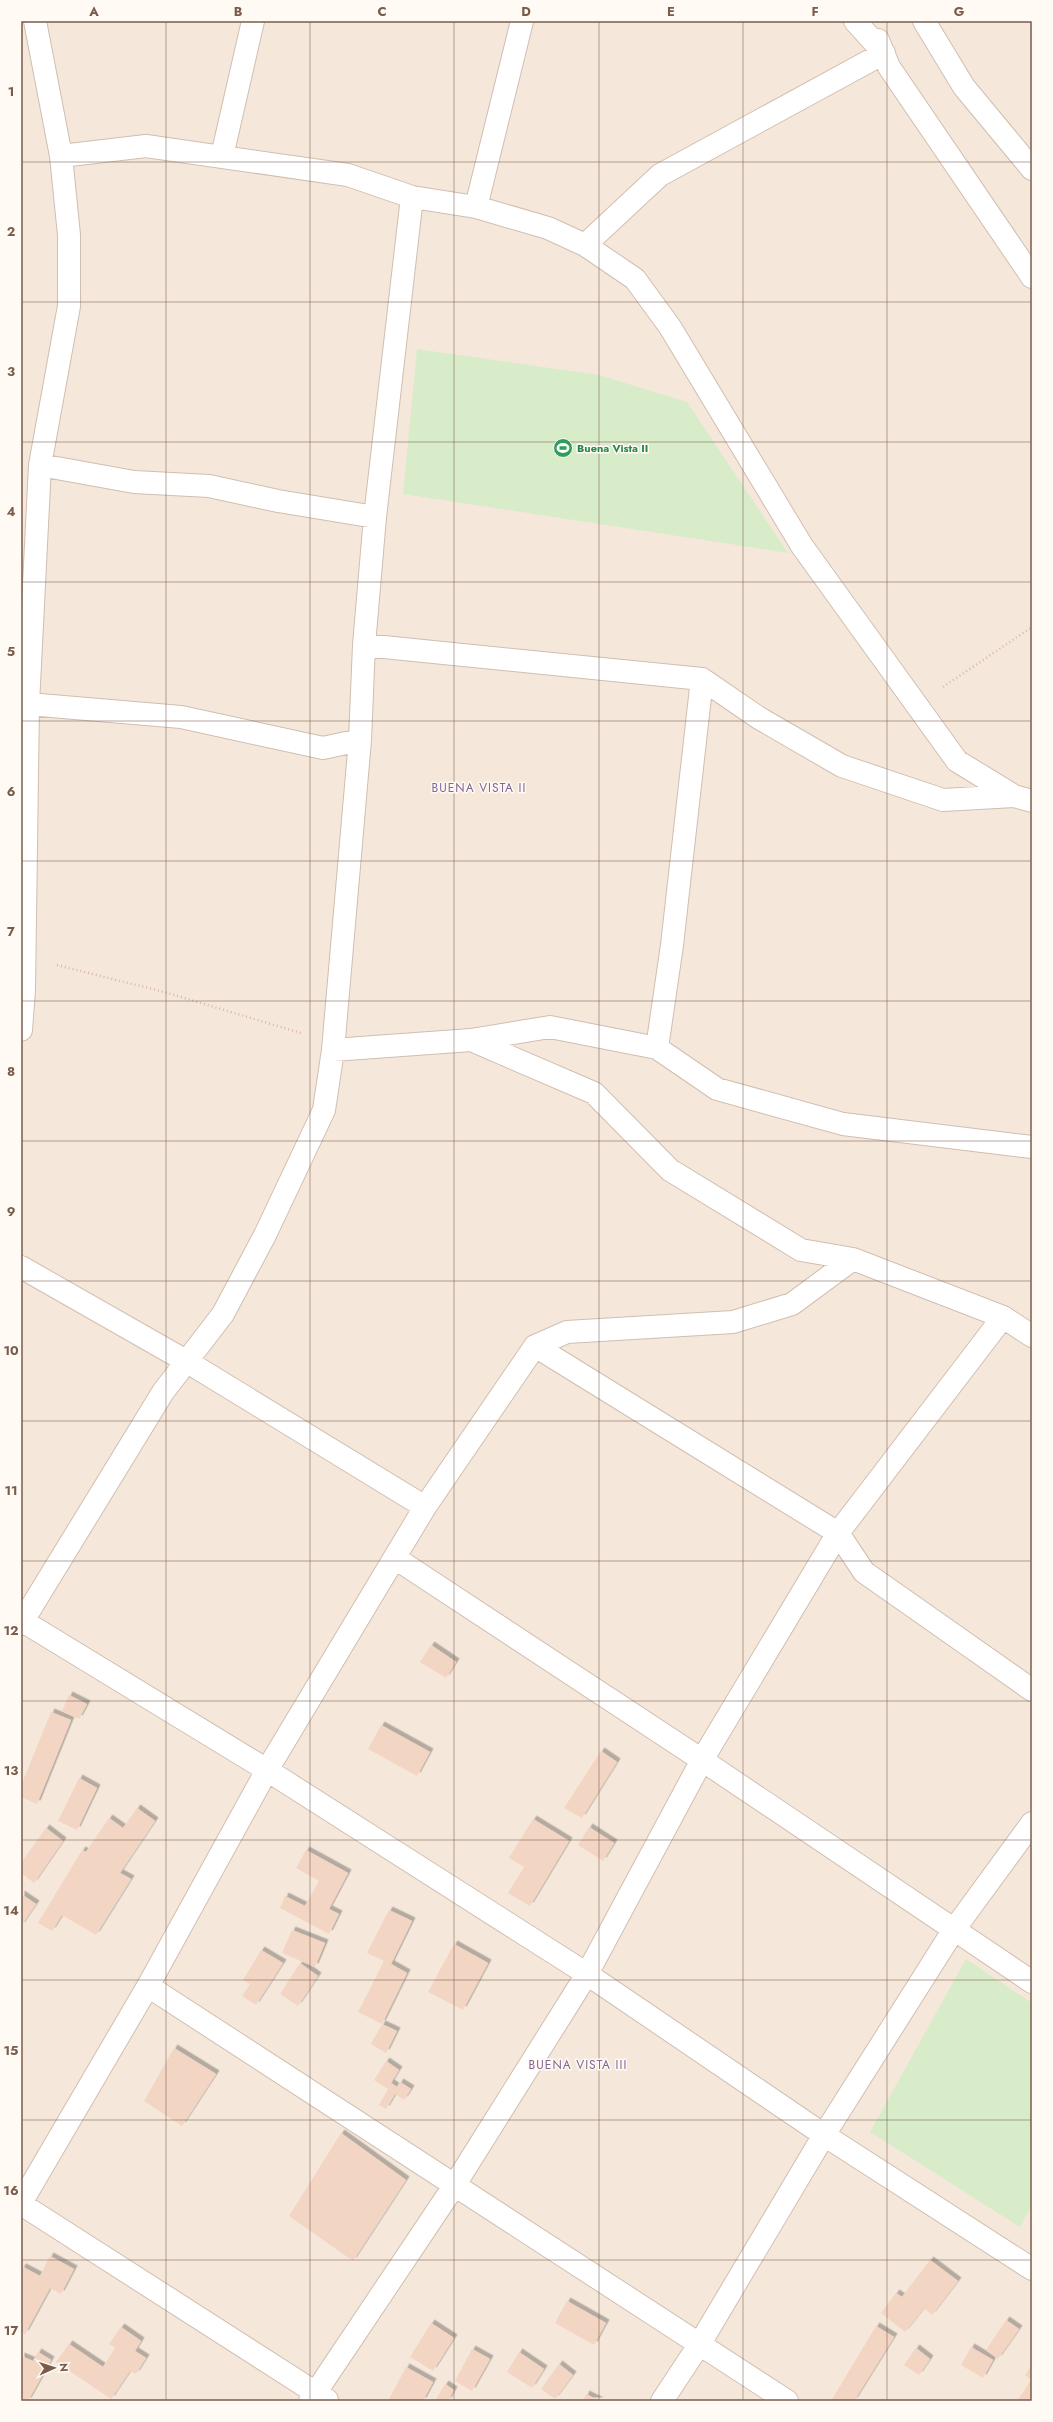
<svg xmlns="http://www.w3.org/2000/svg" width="1053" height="2422" viewBox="0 0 1053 2422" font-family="Jost,sans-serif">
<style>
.residential{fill:#f5e8da}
.green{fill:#d8ecc9}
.building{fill:#f3d5c3;filter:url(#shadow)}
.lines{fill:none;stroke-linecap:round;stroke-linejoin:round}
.street-casing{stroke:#d1beb0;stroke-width:24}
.path{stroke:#d9b8a5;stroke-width:2.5;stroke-dasharray:1 3;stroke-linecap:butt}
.street{stroke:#fff;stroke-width:22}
.grid{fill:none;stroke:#7a5c4d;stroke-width:1;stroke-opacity:0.55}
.labels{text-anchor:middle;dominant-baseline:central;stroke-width:3;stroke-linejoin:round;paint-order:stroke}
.leisure-label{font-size:11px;font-weight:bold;fill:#27864d;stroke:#fffaf3;text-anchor:start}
.neighbourhood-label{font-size:12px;letter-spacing:1px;fill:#846695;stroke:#fffaf3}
.neatline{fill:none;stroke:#7a5c4d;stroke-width:1.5}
.grid-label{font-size:13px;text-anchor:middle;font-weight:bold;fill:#7a5c4d}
</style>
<defs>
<filter id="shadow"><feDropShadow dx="3.5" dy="-3.5" stdDeviation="0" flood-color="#0004"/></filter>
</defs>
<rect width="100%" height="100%" fill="#fdf6ec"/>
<path class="residential" d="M 21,21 L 1032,21 L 1032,2401 L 21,2401 Z"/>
<path class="green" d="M 417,349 L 599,375 L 687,402 L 788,553 L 403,494 Z
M 966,1959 L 1032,2003 L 1032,2205 L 1020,2227 L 870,2132 Z"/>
<path class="building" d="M 431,1645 L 456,1662 L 446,1678 L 420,1662 Z
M 69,1695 L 87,1704 L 79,1719 L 62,1711 Z
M 51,1712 L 71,1720 L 37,1804 L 21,1797 L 21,1780 L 23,1781 Z
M 381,1725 L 430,1752 L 417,1776 L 368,1749 Z
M 601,1751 L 617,1762 L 582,1818 L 564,1808 Z
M 79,1778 L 97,1788 L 77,1830 L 58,1821 Z
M 137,1808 L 155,1821 L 120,1873 L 131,1879 L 96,1935 L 62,1915 L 52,1931 L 38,1923 L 82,1850 L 86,1852 L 109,1818 L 123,1828 Z
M 533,1819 L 569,1841 L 530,1906 L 508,1893 L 524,1867 L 509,1858 Z
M 589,1827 L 614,1843 L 603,1861 L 578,1845 Z
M 46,1828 L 63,1841 L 34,1883 L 21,1873 L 21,1863 Z
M 306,1850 L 348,1873 L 329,1909 L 339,1914 L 329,1934 L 280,1908 L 285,1896 L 305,1906 L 319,1881 L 296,1868 Z
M 21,1894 L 36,1904 L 21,1926 Z
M 389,1910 L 412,1921 L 391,1964 L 407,1973 L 382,2024 L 358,2012 L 384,1961 L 367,1953 Z
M 292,1930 L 325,1943 L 315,1967 L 282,1953 Z
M 454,1944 L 488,1963 L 463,2010 L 428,1992 Z
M 261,1950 L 283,1963 L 256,2005 L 242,1996 L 250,1984 L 243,1980 Z
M 300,1963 L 318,1976 L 298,2006 L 280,1994 Z
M 382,2024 L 397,2031 L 386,2053 L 371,2044 Z
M 174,2048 L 216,2074 L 182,2126 L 144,2101 Z
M 386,2061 L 399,2070 L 391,2083 L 397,2087 L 400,2082 L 411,2089 L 404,2100 L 395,2094 L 386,2109 L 379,2105 L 388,2089 L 374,2080 Z
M 341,2133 L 406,2180 L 353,2261 L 289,2216 Z
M 50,2256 L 74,2269 L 61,2294 L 50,2288 L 25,2334 L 21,2332 L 21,2269 L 23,2267 L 40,2276 Z
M 930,2260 L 958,2281 L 932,2315 L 924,2308 L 905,2332 L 881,2313 L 896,2293 L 902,2297 Z
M 567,2301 L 606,2323 L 594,2345 L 555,2323 Z
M 1006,2320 L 1019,2329 L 998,2359 L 986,2350 Z
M 431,2323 L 454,2338 L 433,2371 L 410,2357 Z
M 876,2326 L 894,2337 L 854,2401 L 831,2401 Z
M 121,2327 L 141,2341 L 135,2351 L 146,2358 L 136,2374 L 130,2371 L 111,2399 L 56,2362 L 69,2344 L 103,2367 L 115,2348 L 109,2344 Z
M 971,2347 L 993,2360 L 983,2378 L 961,2365 Z
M 916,2348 L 930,2359 L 919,2375 L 904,2365 Z
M 472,2349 L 490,2359 L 472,2391 L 455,2381 Z
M 38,2352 L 51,2360 L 28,2401 L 21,2401 L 21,2356 L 33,2361 Z
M 519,2352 L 544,2369 L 532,2388 L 507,2372 Z
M 559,2364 L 573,2375 L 555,2399 L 541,2389 Z
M 1032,2365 L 1032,2401 L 1017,2401 L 1031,2380 L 1025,2375 Z
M 406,2367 L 433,2382 L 423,2401 L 388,2401 Z
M 445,2384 L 454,2390 L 448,2401 L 435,2401 Z
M 586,2394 L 600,2401 L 583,2401 Z"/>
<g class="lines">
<defs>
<path id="street" d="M 924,21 L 964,87 L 1032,169
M 878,40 L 889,67 L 1032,277
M 61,156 L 146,146 L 348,175 L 412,197 L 476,207 L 548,228 L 585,245 L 635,279 L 670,327 L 802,546 L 957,761 L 1014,796 L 1032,801
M 222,156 L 253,21
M 476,207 L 522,21
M 585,245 L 660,175 L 884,53 L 855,21
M 40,465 L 134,482 L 209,486 L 278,501 L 375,517
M 364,645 L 702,679 L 759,718 L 842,766 L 943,800 L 1014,796
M 28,704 L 181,717 L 323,748 L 360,740
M 21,1030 L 24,990 L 28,704 L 40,465 L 69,306 L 69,235 L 61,156 L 35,21
M 471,1040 L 550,1027 L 657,1048 L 717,1089 L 843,1124 L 1032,1147
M 657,1048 L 672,945 L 702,679
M 853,1259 L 1003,1317 L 1032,1336
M 21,1267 L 186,1361 L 425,1507
M 535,1346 L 838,1533 L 864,1572 L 1032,1690
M 395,1558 L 702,1760 L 1032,1982
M 21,1620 L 267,1770 L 587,1974 L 824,2135 L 1032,2269
M 21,1624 L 163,1392 L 223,1314 L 265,1235 L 324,1110 L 333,1050 L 360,740 L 364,645 L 375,517 L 412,197
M 148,1986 L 787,2401
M 21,2203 L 148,1986 L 267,1770 L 425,1507 L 535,1346 L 567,1332 L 733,1322 L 792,1304 L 853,1259 L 801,1250 L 670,1170 L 594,1093 L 471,1040 L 333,1050
M 21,2204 L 327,2400
M 310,2401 L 454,2186 L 587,1974 L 702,1760 L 838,1533 L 1003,1317
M 662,2401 L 699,2345 L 824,2135 L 953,1931 L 1032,1823"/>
</defs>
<use href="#street" class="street-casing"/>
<path class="path" d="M 943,687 L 1032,627
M 57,965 L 164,992 L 301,1033"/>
<use href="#street" class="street"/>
</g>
<path class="grid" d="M 166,21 L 166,2401M 310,21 L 310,2401M 454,21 L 454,2401M 599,21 L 599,2401M 743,21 L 743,2401M 887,21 L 887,2401M 21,162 L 1032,162M 21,302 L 1032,302M 21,442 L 1032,442M 21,582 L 1032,582M 21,721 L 1032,721M 21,861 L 1032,861M 21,1001 L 1032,1001M 21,1141 L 1032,1141M 21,1281 L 1032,1281M 21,1421 L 1032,1421M 21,1561 L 1032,1561M 21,1701 L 1032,1701M 21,1840 L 1032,1840M 21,1980 L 1032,1980M 21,2120 L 1032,2120M 21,2260 L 1032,2260"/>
<defs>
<symbol id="stadium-disc" viewBox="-11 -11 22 22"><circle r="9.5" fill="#2e9e5b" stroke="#fffaf3"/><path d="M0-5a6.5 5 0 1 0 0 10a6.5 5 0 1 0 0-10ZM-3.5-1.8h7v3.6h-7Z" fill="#fff"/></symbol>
</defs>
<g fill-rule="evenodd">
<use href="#stadium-disc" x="552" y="437" width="22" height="22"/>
</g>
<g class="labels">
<g class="leisure-label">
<text x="577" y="448">Buena Vista II</text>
</g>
<g class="neighbourhood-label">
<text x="479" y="788">BUENA VISTA II</text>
<text x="578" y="2065">BUENA VISTA III</text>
</g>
</g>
<rect width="1053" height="2422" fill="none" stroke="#fffaf3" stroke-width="44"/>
<g transform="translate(54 2368) rotate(87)" stroke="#fffaf3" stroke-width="3" paint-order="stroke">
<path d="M0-3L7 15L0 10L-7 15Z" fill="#7a5c4d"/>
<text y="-6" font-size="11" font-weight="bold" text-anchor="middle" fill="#7a5c4d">N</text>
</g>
<rect x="22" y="22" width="1009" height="2378" class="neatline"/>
<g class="grid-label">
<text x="94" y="16">A</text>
<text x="238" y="16">B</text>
<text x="382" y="16">C</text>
<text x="526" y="16">D</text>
<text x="671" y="16">E</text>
<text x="815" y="16">F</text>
<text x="959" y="16">G</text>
<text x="11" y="96">1</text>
<text x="11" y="236">2</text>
<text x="11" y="376">3</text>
<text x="11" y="516">4</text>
<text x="11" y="656">5</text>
<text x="11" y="796">6</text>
<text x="11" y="936">7</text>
<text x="11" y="1076">8</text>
<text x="11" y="1216">9</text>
<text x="11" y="1355">10</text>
<text x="11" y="1495">11</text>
<text x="11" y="1635">12</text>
<text x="11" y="1775">13</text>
<text x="11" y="1915">14</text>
<text x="11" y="2055">15</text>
<text x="11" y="2195">16</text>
<text x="11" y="2335">17</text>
</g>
</svg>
